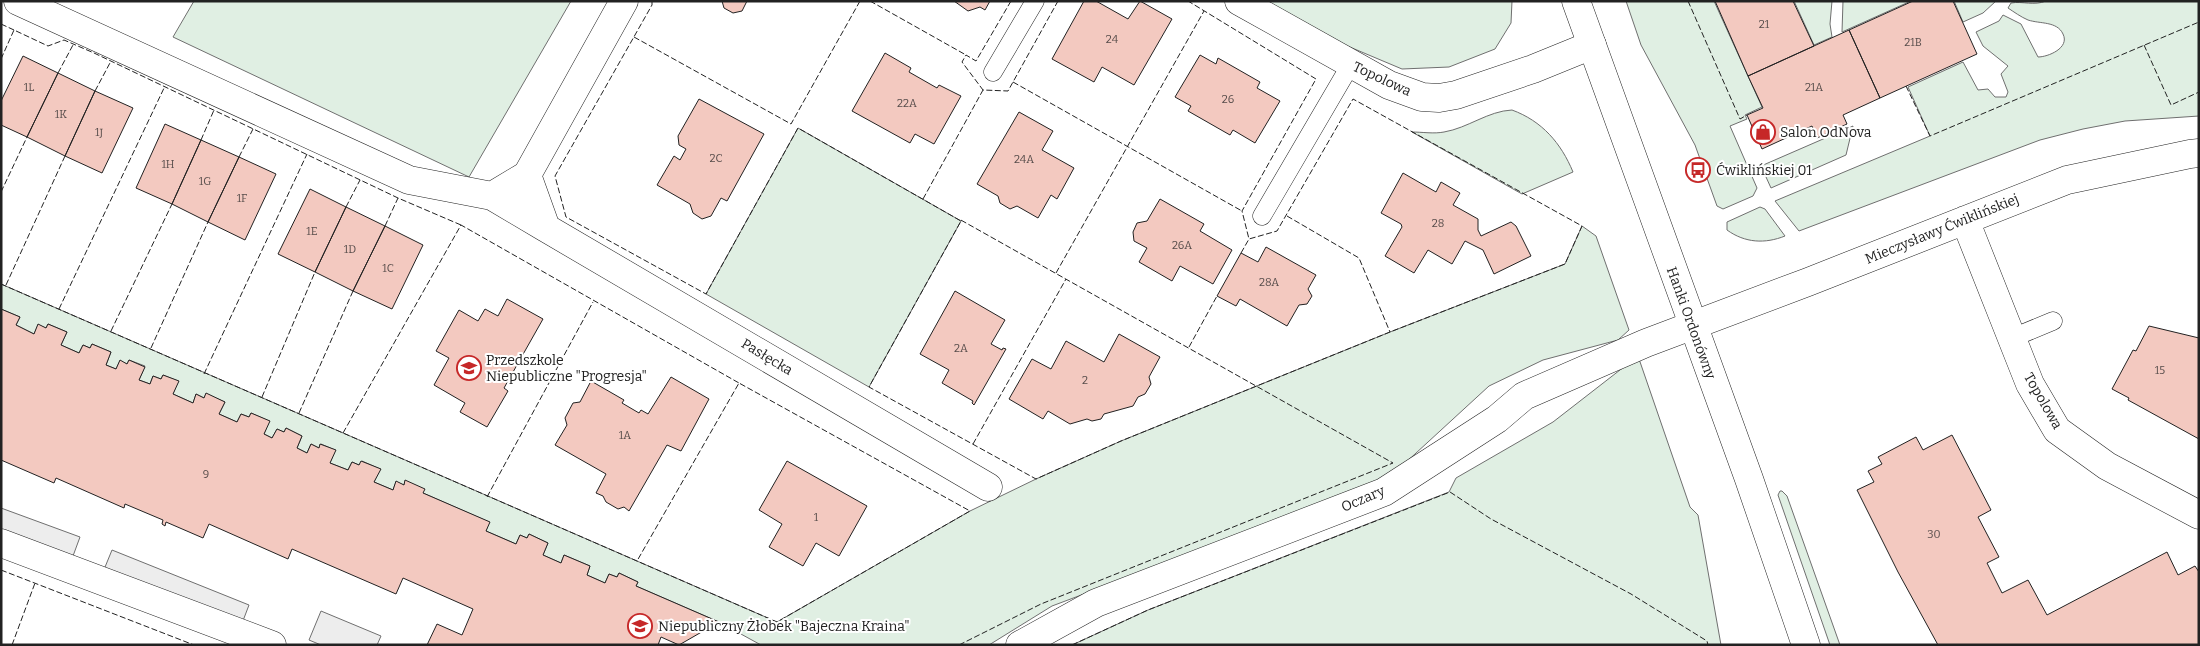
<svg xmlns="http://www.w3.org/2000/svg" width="2200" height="646" viewBox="0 0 2200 646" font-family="Bitter,serif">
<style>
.green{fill:#e0efe3;stroke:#6f6f6f}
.parking{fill:#ededed;stroke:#6f6f6f}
.building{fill:#f3c9c0;stroke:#222}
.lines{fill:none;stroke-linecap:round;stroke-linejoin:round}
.service-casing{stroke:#222;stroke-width:19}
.minor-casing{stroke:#222;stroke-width:29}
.tertiary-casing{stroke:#222;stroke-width:29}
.service{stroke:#fff;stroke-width:18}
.minor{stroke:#fff;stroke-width:28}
.tertiary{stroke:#fff;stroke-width:28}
.fence{stroke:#222;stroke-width:1;stroke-dasharray:6 2.5;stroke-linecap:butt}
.labels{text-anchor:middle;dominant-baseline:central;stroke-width:4;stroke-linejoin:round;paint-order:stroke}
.number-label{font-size:11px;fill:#564c4a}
.street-label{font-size:14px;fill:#222;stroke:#fff}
.poi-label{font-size:14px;fill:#222;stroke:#fff;text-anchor:start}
</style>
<rect width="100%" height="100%" fill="#fff"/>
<path class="green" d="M 194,1 L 571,1 L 469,177 L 173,37 Z
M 1265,1 L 1512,1 L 1511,23 L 1495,49 L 1449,67 L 1402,69 L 1345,45 Z
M 1626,1 L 1714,1 L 1762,107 L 1745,115 L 1747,119 L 1730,126 L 1757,188 L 1753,196 L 1723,209 L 1717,206 L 1695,145 L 1641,45 Z
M 1794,1 L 1832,1 L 1830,24 L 1832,37 L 1814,45 Z
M 1843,1 L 1911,1 L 1842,32 Z
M 1954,1 L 1996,1 L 1983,13 L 1963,22 Z
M 2046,1 L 2199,1 L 2199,116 L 2125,121 L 2083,129 L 2040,140 L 1799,231 L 1775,201 L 1930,136 L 1908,87 L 1963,62 L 1978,90 L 1988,89 L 1995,97 L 2006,97 L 2008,92 L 2001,74 L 2008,66 L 1983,46 L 1976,32 L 1999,21 L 2003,15 L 2021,24 L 2038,57 C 2048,57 2070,48 2063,34 C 2057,21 2040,24 2028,20 C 2021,17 2014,12 2008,8 L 2011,3 C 2023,1 2034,6 2046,1 Z
M 1512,110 C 1542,121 1561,143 1573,172 L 1522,194 L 1412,132 C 1422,132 1434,134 1444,132 C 1468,128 1488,111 1512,110 Z
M 1853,126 L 1846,155 L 1771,188 L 1761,166 Z
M 798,128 L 961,221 L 869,387 L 706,294 Z
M 1760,207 L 1765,209 L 1785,236 C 1765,244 1745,243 1727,230 L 1727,222 Z
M 1582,226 L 1596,236 L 1629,330 L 1618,340 L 1543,360 L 1489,386 L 1391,476 L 1353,493 L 1052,606 L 989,645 L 761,645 L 719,622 L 636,586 L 638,582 L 619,573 L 617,577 L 609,574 L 605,583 L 587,575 L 590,566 L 564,555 L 561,563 L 543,555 L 548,543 L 529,534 L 527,538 L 520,535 L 516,544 L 486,531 L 489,522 L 423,493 L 405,481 L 404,485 L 396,482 L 393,490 L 374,482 L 380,469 L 362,461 L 359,465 L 352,462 L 348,470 L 330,463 L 335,450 L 321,444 L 319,448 L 311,444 L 307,453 L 297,448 L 302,436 L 286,428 L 284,432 L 277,429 L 272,438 L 264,434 L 269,421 L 251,413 L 249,417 L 241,414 L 237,422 L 219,414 L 225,402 L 206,394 L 204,398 L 196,394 L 193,403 L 173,394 L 178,381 L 163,375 L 161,379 L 153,376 L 150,384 L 139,380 L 145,366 L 129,360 L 127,364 L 120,361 L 116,369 L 106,365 L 111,352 L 92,344 L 90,348 L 83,345 L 79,353 L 61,345 L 67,332 L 48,324 L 46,328 L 38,325 L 34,334 L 16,325 L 20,317 L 1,309 L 1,284 L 777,622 L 970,511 L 1036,479 L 1121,441 L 1390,332 L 1565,264 Z
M 1638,356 L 1690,507 L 1698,515 L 1721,645 L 1072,645 L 1148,610 L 1449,492 L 1456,478 L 1553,422 Z
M 1780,491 L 1782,491 L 1787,496 L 1840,645 L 1830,645 L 1778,495 Z"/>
<path class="parking" d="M 1,508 L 80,537 L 73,556 L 1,529 Z
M 112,550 L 249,605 L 241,626 L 103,572 Z
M 321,611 L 381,636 L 377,645 L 321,645 L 309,640 Z"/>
<path class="building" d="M 722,1 L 747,1 L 742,11 L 733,13 L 724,8 Z
M 954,1 L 990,1 L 985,10 L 980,7 L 968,11 Z
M 1084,1 L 1096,1 L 1128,19 L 1140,1 L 1172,19 L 1134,85 L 1102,67 L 1094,82 L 1052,59 Z
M 1715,1 L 1793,1 L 1814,46 L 1748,76 Z
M 1913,1 L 1953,1 L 1977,54 L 1880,98 L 1849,30 Z
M 1849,30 L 1880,98 L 1843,115 L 1847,124 L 1817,138 L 1812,126 L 1762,149 L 1747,115 L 1763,108 L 1748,76 Z
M 885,53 L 911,68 L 909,72 L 937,88 L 939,85 L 961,96 L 934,144 L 915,134 L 910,143 L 852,111 Z
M 1200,55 L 1216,64 L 1218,58 L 1260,82 L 1257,88 L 1280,101 L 1255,143 L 1233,130 L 1230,135 L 1188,111 L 1191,106 L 1175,97 Z
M 23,56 L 58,73 L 27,137 L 1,125 L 1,101 Z
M 58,73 L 95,91 L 65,156 L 27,137 Z
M 95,91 L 133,108 L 102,173 L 65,156 Z
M 699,99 L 764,134 L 727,201 L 721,198 L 711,216 L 702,219 L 693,213 L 690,204 L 657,185 L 674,156 L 680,160 L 686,149 L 679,145 L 678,136 Z
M 1019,112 L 1053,131 L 1042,150 L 1074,168 L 1057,199 L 1051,195 L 1038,218 L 1017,206 L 1010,209 L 1000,203 L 998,196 L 977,184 Z
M 165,124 L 201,140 L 172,204 L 136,188 Z
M 201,140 L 239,157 L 208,222 L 172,204 Z
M 239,157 L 276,174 L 245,240 L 208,222 Z
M 1403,173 L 1436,192 L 1441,182 L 1460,193 L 1453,205 L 1478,219 L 1478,230 L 1481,236 L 1511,222 L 1516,226 L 1531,256 L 1494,274 L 1483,250 L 1465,241 L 1452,264 L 1428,250 L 1414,273 L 1385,256 L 1402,227 L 1401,224 L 1381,213 Z
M 310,189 L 346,207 L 315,272 L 278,254 Z
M 1160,199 L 1204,224 L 1200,231 L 1232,250 L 1213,284 L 1180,266 L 1172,281 L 1139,262 L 1147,248 L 1134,241 L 1133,232 L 1137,223 L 1147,221 Z
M 346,207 L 385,226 L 353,291 L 315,272 Z
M 385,226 L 423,245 L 392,309 L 353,291 Z
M 1266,247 L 1316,275 L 1308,289 L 1312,296 L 1307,304 L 1299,305 L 1287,326 L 1240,299 L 1236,306 L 1217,296 L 1241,253 L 1258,262 Z
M 955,291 L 1005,320 L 991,344 L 1002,350 L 1003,348 L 1006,349 L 974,405 L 972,403 L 973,401 L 942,383 L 949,370 L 920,354 Z
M 507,299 L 543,319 L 504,388 L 508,391 L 487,427 L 460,412 L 465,403 L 434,385 L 449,358 L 436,351 L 459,310 L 478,321 L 485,309 L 498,316 Z
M 1,309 L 20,317 L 16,325 L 34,334 L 38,324 L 46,328 L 48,324 L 67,332 L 61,345 L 79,353 L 83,345 L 90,348 L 92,344 L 111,352 L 106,365 L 116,369 L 120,360 L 127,364 L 129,360 L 145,367 L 139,380 L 150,384 L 153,376 L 161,379 L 163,375 L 179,381 L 173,394 L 193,403 L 196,394 L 204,398 L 206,393 L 225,402 L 219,414 L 237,422 L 241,414 L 249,417 L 251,413 L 270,421 L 264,434 L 272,438 L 277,429 L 284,432 L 286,428 L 302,436 L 297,448 L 307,453 L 311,444 L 319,448 L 320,444 L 336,450 L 330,463 L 348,470 L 352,462 L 359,465 L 361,461 L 381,469 L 374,482 L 393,490 L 396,481 L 404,485 L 405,480 L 425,489 L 423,493 L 490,522 L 486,531 L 516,544 L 520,535 L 527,538 L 529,534 L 548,543 L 543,555 L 561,563 L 564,555 L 590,566 L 587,575 L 605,583 L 609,574 L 617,577 L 619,573 L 638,582 L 636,586 L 719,622 L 679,645 L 661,637 L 658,645 L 427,645 L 437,624 L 462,635 L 473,609 L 403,578 L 396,594 L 292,549 L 288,559 L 209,524 L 203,538 L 166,522 L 165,526 L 162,524 L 163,520 L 125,504 L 124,508 L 56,478 L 54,483 L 1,460 Z
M 2149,326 L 2199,338 L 2199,439 L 2128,400 L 2129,398 L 2112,389 L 2133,350 L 2136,351 Z
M 1119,334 L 1160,357 L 1149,377 L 1151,384 L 1145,394 L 1138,397 L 1133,406 L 1104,414 L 1101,419 L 1092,421 L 1087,419 L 1070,424 L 1048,411 L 1043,419 L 1009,399 L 1032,359 L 1051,369 L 1066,341 L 1104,362 Z
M 671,377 L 709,399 L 681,451 L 667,445 L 629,511 L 624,507 L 618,509 L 606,502 L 603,496 L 596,493 L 606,474 L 555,445 L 567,425 L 565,418 L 573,403 L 580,402 L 591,381 L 624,400 L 622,403 L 639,413 L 641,410 L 648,414 Z
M 1952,435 L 1991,510 L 1978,517 L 1999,557 L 1987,563 L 2002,593 L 2028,580 L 2047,615 L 2167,552 L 2178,575 L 2195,566 L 2199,572 L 2199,645 L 1938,645 L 1898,572 L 1857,490 L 1874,482 L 1868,471 L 1882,464 L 1878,457 L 1916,437 L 1923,450 Z
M 787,461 L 867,506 L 839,556 L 816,543 L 803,566 L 769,547 L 782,524 L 759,510 Z"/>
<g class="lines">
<defs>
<path id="service" d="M 993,72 L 1035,1
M 1262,216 L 1351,64
M 2012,338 L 2053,321"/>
<path id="minor" d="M 18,1 L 409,180 L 492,196 L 527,175
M 624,1 L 527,175 L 546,228 L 988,487
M 1239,1 L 1389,85 L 1422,97 L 1439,98 L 1456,95 L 1533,69 L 1592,45
M 492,196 L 546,228
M 1965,220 L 2030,384 L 2057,430 L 2107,466 L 2199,515
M 1,543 L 272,645
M 1020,645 L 1096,603 L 1384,492 L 1497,419 L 1524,396 L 1646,343 L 1808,282 L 2067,180 L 2190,154 L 2199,153"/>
<path id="tertiary" d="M 1576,1 L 1749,479 L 1806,645"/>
</defs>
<use href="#service" class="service-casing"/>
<use href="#minor" class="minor-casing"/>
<use href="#tertiary" class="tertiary-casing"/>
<use href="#service" class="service"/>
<use href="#minor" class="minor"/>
<use href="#tertiary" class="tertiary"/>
<path class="fence" d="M 652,1 L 652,5 L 555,176 L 566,217 L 706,294 L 798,128 L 961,221 L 869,387 L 1036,479 L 1121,441 L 1390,332 L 1565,264 L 1582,226 L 1353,99 L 1277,231 L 1249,239 L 1242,211 L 1316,79 L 1188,1
M 870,1 L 966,55
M 1011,1 L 976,61 L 966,55 L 962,62 L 983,90 L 1008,91 L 1058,1
M 1688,1 L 1740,119 L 1747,115
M 1,24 L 14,30
M 634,37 L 791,124 L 860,1
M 2144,45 L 2171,105 L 2199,92
M 1,59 L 14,30 L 48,46 L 64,40 L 94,53 L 398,198 L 461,225
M 58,73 L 73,45
M 1013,82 L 1242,211
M 1906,86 L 1930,136 L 2199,22
M 95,91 L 111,61
M 201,140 L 214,110
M 239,157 L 253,129
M 1,192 L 27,137
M 923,199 L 983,90
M 346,207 L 360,180
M 1287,216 L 1359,258 L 1390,332
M 385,226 L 398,198
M 1241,253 L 1249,239
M 1056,273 L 1204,11
M 1,284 L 777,622 L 970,511 L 739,383 L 637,561
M 6,285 L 65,156
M 59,309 L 165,86
M 111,331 L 172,204
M 1189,347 L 1217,296
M 151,348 L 208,222
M 204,374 L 307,154
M 262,397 L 315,272
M 299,413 L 353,291
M 343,433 L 461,225 L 739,383
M 973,444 L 1066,279
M 487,497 L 593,302
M 1,570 L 194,645
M 12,645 L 35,583
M 959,645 L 1041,604 L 1393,463 L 959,219
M 1072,645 L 1148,610 L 1450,492 L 1491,519 L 1631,594 L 1707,641 L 1708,645"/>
</g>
<defs>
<symbol id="shop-ring" viewBox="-11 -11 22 22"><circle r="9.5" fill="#fff" stroke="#c62828" stroke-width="1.5"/><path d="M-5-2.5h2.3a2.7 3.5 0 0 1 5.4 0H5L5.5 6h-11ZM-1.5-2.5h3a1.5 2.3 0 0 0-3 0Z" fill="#c62828"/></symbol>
<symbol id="bus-ring" viewBox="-11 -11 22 22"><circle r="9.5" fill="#fff" stroke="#c62828" stroke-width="1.5"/><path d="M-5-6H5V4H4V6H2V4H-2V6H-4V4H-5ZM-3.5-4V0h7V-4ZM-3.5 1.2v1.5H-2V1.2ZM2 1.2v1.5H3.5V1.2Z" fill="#c62828"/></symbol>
<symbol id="school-ring" viewBox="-11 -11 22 22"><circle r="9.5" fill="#fff" stroke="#c62828" stroke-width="1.5"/><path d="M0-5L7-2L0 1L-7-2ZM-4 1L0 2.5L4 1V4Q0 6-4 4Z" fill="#c62828"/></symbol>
</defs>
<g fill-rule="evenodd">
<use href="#shop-ring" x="1749" y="118" width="28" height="28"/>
<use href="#bus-ring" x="1684" y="156" width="28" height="28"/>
<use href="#school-ring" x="455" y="354" width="28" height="28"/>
<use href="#school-ring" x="626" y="612" width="28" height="28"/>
</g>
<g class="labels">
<g class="number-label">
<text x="1764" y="24">21</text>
<text x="1112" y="39">24</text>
<text x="1913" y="42">21B</text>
<text x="29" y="87">1L</text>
<text x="1814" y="87">21A</text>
<text x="1228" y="99">26</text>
<text x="907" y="103">22A</text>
<text x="61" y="114">1K</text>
<text x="99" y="132">1J</text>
<text x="716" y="158">2C</text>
<text x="1024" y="159">24A</text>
<text x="168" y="164">1H</text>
<text x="205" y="181">1G</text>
<text x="242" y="198">1F</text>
<text x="1438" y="223">28</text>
<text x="312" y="231">1E</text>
<text x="1182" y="245">26A</text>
<text x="350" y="249">1D</text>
<text x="388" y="268">1C</text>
<text x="1269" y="282">28A</text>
<text x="961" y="348">2A</text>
<text x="2160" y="370">15</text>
<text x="1085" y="380">2</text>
<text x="625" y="435">1A</text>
<text x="206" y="474">9</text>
<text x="816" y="517">1</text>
<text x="1934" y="534">30</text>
</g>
<g class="street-label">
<text transform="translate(1382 79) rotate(25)">Topolowa</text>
<text transform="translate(1942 229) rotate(-22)">Mieczysławy Ćwiklińskiej</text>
<text transform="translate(1691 323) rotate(70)">Hanki Ordonówny</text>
<text transform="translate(767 357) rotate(31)">Pasłęcka</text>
<text transform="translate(2043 401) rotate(60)">Topolowa</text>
<text transform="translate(1363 499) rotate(-23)">Oczary</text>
</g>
<g class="poi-label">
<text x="1780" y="132">Salon OdNova</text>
<text x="1716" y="170">Ćwiklińskiej 01</text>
<text x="486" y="360">Przedszkole<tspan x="486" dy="16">Niepubliczne "Progresja"</tspan></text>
<text x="658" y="626">Niepubliczny Żłobek "Bajeczna Kraina"</text>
</g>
</g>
<rect width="2200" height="646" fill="none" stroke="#222222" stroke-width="5"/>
</svg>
